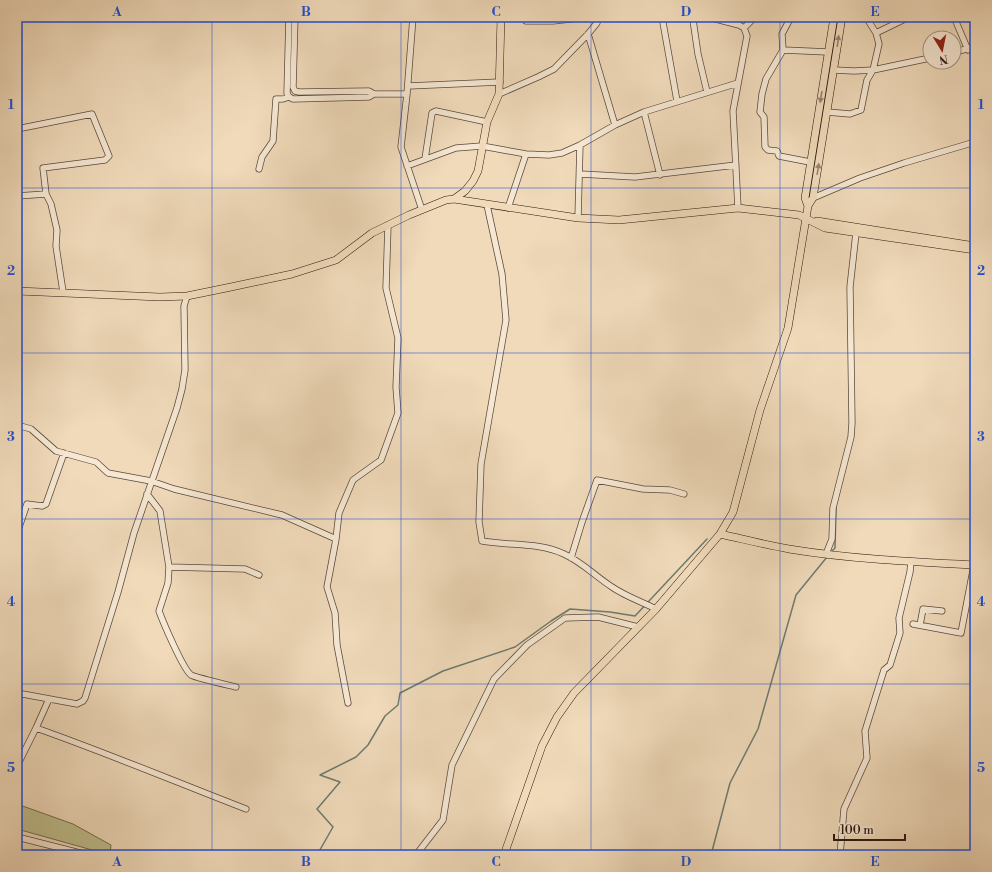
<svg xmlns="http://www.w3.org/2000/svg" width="992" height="872" viewBox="0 0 992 872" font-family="'Libre Bodoni',serif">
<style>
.green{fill:#bfbe8c;stroke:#746b4e}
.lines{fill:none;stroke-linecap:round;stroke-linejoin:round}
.stream{stroke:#6d7a70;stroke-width:1.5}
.minor-casing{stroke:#5b483b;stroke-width:7}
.major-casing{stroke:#291811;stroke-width:8}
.minor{stroke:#f5e7d2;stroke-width:5.5}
.major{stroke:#f0daba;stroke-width:7}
.oneway{fill:#96836e}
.grid{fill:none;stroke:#1d4ed8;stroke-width:1;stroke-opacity:0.55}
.neatline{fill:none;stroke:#1d4ed8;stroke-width:1.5}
.grid-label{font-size:13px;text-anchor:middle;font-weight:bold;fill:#1d4ed8}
</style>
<rect width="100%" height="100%" fill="#f0daba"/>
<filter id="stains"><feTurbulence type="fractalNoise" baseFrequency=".005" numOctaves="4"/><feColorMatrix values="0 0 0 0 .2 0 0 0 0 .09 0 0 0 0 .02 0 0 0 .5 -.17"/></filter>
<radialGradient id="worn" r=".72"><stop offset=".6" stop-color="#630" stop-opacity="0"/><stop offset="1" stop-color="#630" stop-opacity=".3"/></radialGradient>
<path class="green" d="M 17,804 L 73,824 L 111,845 L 110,855 L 17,829 Z"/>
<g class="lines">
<path class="stream" d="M 830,553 L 835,548 L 836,506
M 317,855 L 333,827 L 317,809 L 340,782 L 320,775 L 356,757 L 368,745 L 385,716 L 398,705 L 400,693 L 443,671 L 515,647 L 551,621 L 570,609 L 610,612 L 635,616 L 707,539
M 711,855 L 730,783 L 758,729 L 796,595 L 827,557"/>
<defs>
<path id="minor" d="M 66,17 L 91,17
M 289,17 L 287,93 L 289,97 L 293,99 L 369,97 L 374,94
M 295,17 L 293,87 L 295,91 L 299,92 L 369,91 L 374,94 L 407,94
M 413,17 L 407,94 L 401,147 L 422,210
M 630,17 L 663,18 L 689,17
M 662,17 L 677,101
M 691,17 L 693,20 L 698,54 L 707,92
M 708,17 L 739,25 L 744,28 L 747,36 L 733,111 L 738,208
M 791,17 L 782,34 L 783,50 L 766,79 L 762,94 L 760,112 L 764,117 L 765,147 L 768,150 L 777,151 L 779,156 L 810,162
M 866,17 L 876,33
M 954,17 L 968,50
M 526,21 L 553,21 L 589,17
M 744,28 L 753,19 L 757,17
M 588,34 L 615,125
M 783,50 L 828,52
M 954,52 L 975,47
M 834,70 L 854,71 L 873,70 L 930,58
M 408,86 L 500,82
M 499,94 L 538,77 L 554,69 L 588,34 L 597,23 L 598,17
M 644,112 L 660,175
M 827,112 L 850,114 L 861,110 L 867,80 L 873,70 L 879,44 L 876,33 L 909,17
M 17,129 L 92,114 L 109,156 L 105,160 L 43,168 L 46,194
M 425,159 L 432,113 L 436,111 L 487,122
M 407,166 L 456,148 L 482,146 L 526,154 L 549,155 L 562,153 L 580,145 L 615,125 L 644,112 L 738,83
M 259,169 L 262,157 L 273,141 L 276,99 L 283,99 L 289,97
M 580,174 L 635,177 L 736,165
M 17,196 L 46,194 L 51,204 L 57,230 L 56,246 L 63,292
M 813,198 L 860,178 L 904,163 L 975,142
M 487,205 L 502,274 L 506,320 L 481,464 L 479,522 L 482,541 C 510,546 538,542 564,554 C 582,562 595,576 612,587 C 625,596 642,602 656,609
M 508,208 L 526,154
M 578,218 L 580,145
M 17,425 L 31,429 L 56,451 L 96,462 L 108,473 L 151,481 L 174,489 L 282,515 L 336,539
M 147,494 L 160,511 L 169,567 L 168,583 L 159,611 C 163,622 183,669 191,675 C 197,678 228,685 236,687
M 17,533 L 27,504 L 42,506 L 46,504 L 64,453
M 826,554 L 832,539 L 833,508 L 851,437 L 852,423 L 850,287 L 856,233
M 571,558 L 582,522 L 597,480 L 643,489 L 670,490 L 684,494
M 169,567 L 245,569 L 259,575
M 913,624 L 961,633 L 974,565
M 920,625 L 923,609 L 942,611
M 17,693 L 77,704 L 83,701 L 85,698 L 118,592 L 134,533 L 177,408 L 182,389 L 185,370 L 184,306 L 187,296
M 348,703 L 337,645 L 335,613 L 327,587 L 336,539 L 339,513 L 353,480 L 381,460 L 398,413 L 396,387 L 398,338 L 386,288 L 388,225
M 36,728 C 107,753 176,782 246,809
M 17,766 L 36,728 L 49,699
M 17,837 L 88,855
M 416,855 L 443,820 L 452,765 L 494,679 L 527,645 L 565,618 L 598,617 L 638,627
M 840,855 L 844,809 L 867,758 L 865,731 L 884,670 L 890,665 L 900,633 L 899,618 L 910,572 L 911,562"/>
<path id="major" d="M 454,199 L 465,191 L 473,181 L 478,171 L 487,122 L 499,94 L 501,17
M 808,206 L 805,198 L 834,17
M 817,221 L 975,246
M 17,291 L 160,297 L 187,296 L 231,287 L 292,274 L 336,260 L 372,233 L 409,215 L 446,200 L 454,199 L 578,218 L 619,220 L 738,208 L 799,215 L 825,228 L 975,250
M 720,534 C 743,539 766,545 789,549 C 850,559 913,562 975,565
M 504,855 L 542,746 L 557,717 L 574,693 L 656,609 L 720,534 L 733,512 L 760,410 L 788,328 L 808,206 L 813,198 L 842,17"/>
</defs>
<use href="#minor" class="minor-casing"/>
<use href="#major" class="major-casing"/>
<use href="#minor" class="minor"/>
<use href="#major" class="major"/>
</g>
<defs><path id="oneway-solid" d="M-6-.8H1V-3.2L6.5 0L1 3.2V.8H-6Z"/></defs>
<g class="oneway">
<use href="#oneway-solid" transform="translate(838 41) rotate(-82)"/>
<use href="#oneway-solid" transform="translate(821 97) rotate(99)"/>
<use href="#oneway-solid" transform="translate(818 169) rotate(-81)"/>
</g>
<path class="grid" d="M 212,17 L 212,855M 401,17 L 401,855M 591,17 L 591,855M 780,17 L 780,855M 17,188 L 975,188M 17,353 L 975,353M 17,519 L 975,519M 17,684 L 975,684"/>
<rect width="992" height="872" fill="none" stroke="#f0daba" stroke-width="44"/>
<g transform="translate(942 50) rotate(170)"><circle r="19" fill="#f5e7d2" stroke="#a39485"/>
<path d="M0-3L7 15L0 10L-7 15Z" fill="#8f2418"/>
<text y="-6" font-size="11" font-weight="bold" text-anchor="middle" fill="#291811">N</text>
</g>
<path d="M834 834v6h71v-6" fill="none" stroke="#291811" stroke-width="2"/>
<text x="840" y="834" font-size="12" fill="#291811" stroke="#f5e7d2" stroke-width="3" paint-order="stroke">100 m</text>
<rect x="22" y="22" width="948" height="828" class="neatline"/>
<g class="grid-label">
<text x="117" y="16">A</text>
<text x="306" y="16">B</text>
<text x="496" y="16">C</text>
<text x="686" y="16">D</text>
<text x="875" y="16">E</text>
<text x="11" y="109">1</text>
<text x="981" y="109">1</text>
<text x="11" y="275">2</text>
<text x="981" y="275">2</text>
<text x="11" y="441">3</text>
<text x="981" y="441">3</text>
<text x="11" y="606">4</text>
<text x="981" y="606">4</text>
<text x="11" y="772">5</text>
<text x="981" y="772">5</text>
<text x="117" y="866">A</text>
<text x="306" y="866">B</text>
<text x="496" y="866">C</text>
<text x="686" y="866">D</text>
<text x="875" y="866">E</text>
</g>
<rect width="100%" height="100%" filter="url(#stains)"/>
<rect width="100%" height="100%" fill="url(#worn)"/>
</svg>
